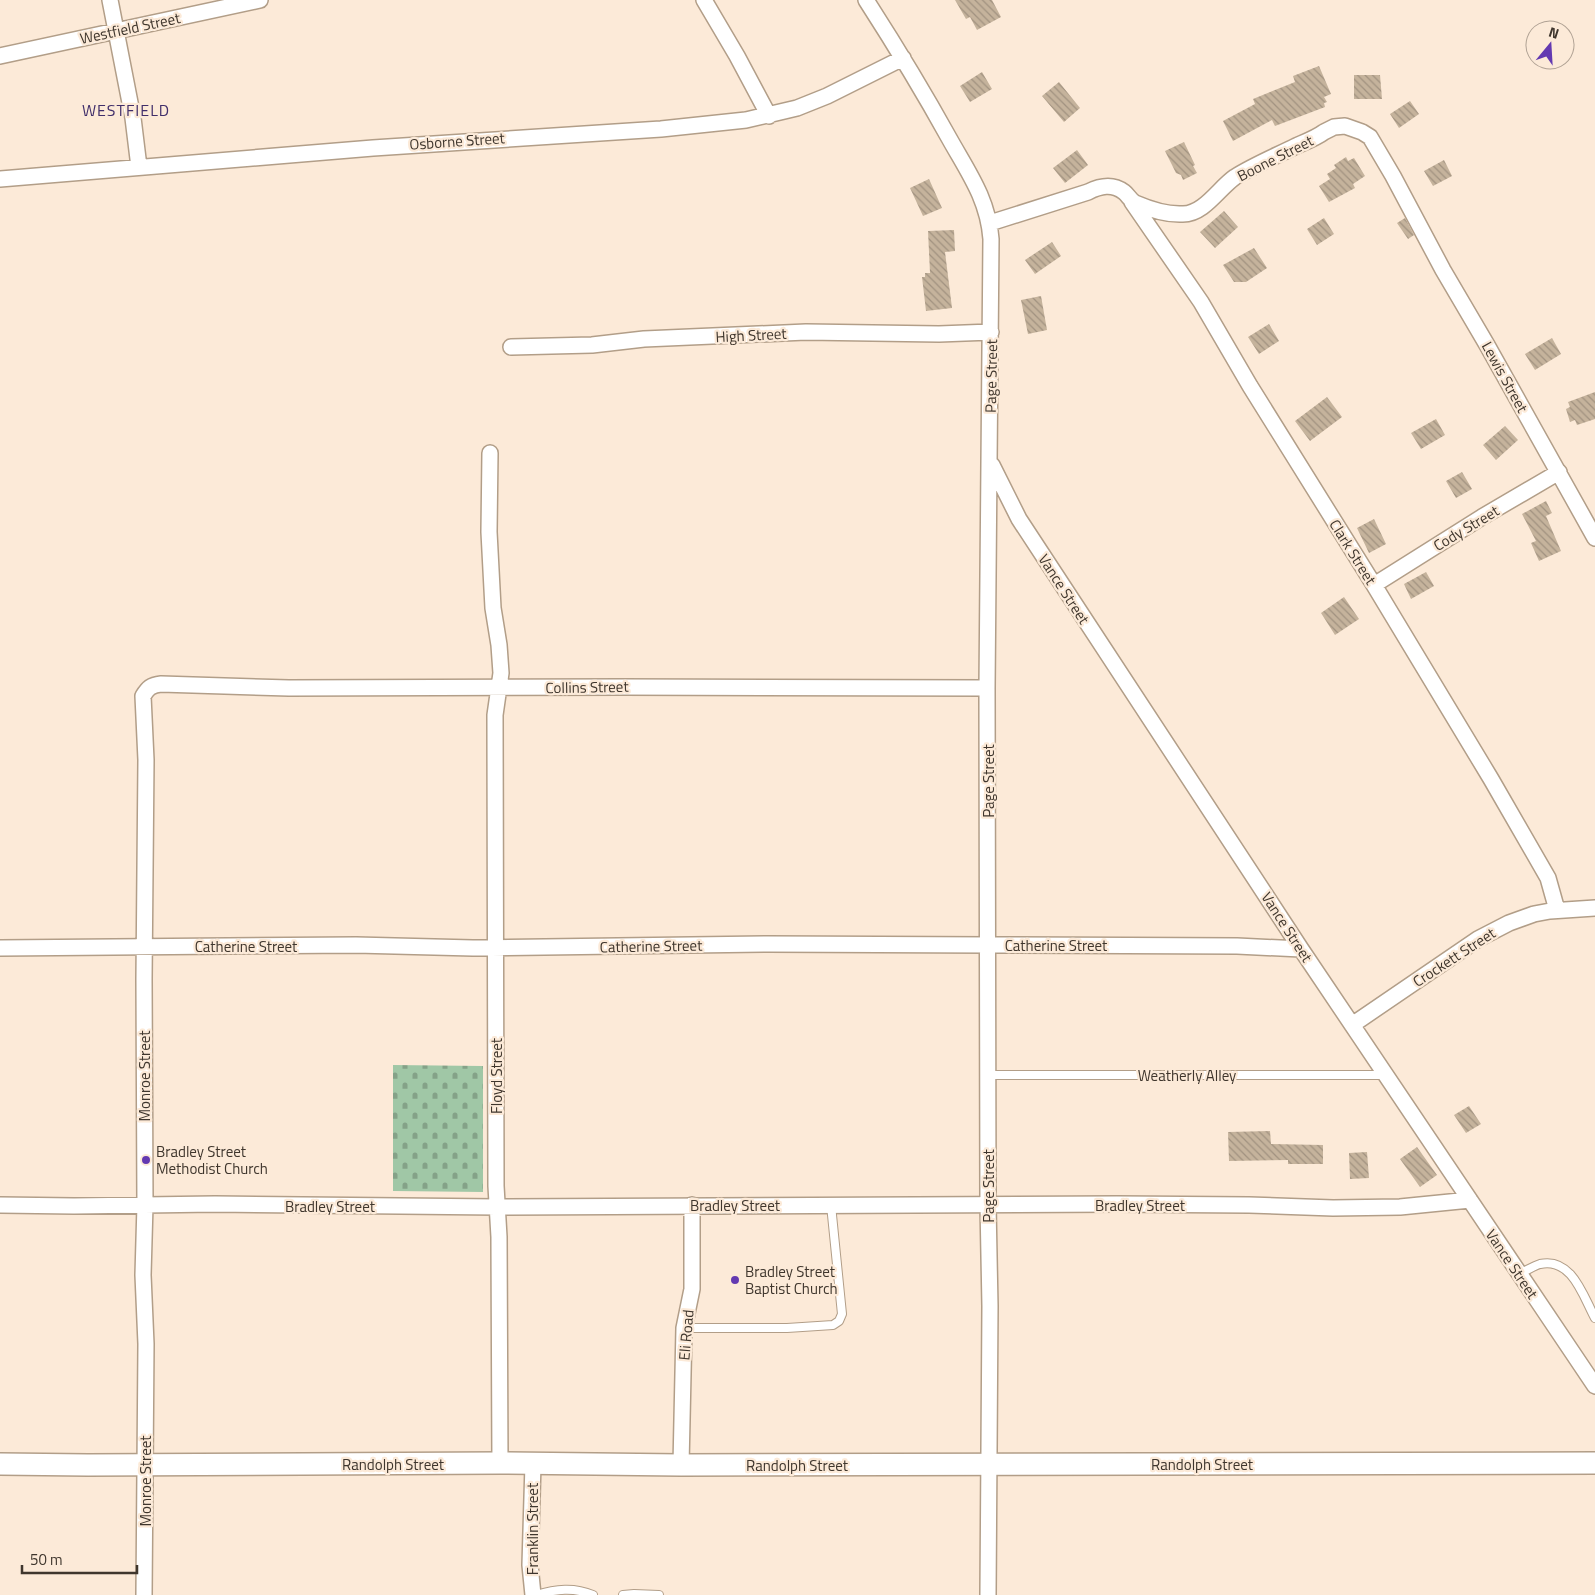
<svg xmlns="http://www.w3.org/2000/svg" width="1595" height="1595" viewBox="0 0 1595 1595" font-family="'Titillium Web',sans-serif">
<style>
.cemetery{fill:url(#cemetery-stones)}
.building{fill:url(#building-back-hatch)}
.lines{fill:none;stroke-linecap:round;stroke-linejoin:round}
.lane-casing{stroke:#b29e88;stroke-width:10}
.street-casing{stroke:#b29e88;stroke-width:18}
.secondary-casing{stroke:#b29e88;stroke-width:24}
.lane{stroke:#fff;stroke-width:8}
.street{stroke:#fff;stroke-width:15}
.secondary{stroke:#fff;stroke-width:21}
.poi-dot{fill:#6339b1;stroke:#fcead8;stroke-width:2}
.labels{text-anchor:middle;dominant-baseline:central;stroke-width:4.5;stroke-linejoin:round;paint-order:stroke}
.street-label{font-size:15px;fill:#3f362d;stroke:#fcead8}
.poi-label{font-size:15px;fill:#3f362d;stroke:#fcead8;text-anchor:start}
.neighbourhood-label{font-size:16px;letter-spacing:1px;fill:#402e6a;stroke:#fcead8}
</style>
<defs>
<pattern id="cemetery-stones" width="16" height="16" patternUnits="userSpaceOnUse" patternTransform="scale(1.25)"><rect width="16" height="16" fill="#a0c7a6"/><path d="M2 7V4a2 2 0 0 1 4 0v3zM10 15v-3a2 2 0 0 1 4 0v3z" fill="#84a288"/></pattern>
<pattern id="building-back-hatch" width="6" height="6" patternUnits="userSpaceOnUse" patternTransform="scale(1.25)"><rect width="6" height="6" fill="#c5b39c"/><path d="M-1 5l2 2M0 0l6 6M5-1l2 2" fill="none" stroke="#a19280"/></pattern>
</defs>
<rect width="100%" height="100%" fill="#fcead8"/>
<path class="cemetery" d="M 393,1065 L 483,1066 L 483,1192 L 393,1191 Z"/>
<path class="building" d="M 955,0 L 992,0 L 1001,17 L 977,30 L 970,17 L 966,19 Z
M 1319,66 L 1331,94 L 1324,97 L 1327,102 L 1324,103 L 1325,107 L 1275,126 L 1272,120 L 1233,141 L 1223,121 L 1255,104 L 1253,99 L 1295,82 L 1293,76 Z
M 982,72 L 992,89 L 970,102 L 960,86 Z
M 1354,75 L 1380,75 L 1382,99 L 1354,99 Z
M 1059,82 L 1080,108 L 1064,122 L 1042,96 Z
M 1410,101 L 1419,114 L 1399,128 L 1390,114 Z
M 1184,142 L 1195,165 L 1193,166 L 1197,173 L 1183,180 L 1181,175 L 1176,173 L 1165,151 Z
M 1077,150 L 1088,165 L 1065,183 L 1053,168 Z
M 1346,157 L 1348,161 L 1354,158 L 1365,176 L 1353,184 L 1355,188 L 1329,202 L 1319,186 L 1330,179 L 1327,174 L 1336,168 L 1334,165 Z
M 1444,160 L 1452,176 L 1433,186 L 1424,171 Z
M 929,179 L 942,208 L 923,216 L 910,188 Z
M 1224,211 L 1238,227 L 1215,248 L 1200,232 Z
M 1324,218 L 1334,234 L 1317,245 L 1307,229 Z
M 1405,218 L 1414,235 L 1408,239 L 1397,223 Z
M 954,230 L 955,251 L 945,252 L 952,308 L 926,311 L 922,277 L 925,277 L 925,273 L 930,273 L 928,231 Z
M 1052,242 L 1061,256 L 1035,274 L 1025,260 Z
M 1254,248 L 1267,268 L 1246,282 L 1234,282 L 1223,265 Z
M 1041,296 L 1047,330 L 1028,334 L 1021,300 Z
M 1269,324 L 1279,341 L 1259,354 L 1248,337 Z
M 1552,338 L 1561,354 L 1535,370 L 1525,354 Z
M 1595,392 L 1595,419 L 1577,425 L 1575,420 L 1570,422 L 1566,409 L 1570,407 L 1568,402 Z
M 1327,397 L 1342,417 L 1310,441 L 1295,421 Z
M 1436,419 L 1445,435 L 1421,449 L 1411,433 Z
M 1505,426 L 1518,440 L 1496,460 L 1483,445 Z
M 1462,472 L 1472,489 L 1456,498 L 1446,481 Z
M 1546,501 L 1552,513 L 1546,516 L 1561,551 L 1539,561 L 1531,543 L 1536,541 L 1522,514 Z
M 1374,519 L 1386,544 L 1369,553 L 1357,528 Z
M 1426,572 L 1434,586 L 1411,599 L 1404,584 Z
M 1344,597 L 1359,619 L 1335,635 L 1321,613 Z
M 1469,1106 L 1481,1124 L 1466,1133 L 1454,1115 Z
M 1270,1131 L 1271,1144 L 1323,1145 L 1323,1164 L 1288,1164 L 1288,1160 L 1229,1161 L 1228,1132 Z
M 1417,1147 L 1437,1175 L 1420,1187 L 1400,1159 Z
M 1367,1152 L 1369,1178 L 1350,1179 L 1349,1153 Z"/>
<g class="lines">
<defs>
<path id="lane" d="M 988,1075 L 1385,1075
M 1519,1274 C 1526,1271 1533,1266 1540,1264 C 1572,1257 1583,1296 1595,1318
M 684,1328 L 787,1328 L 833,1325 L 839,1321 L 842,1314 L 831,1205
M 536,1595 C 556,1589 574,1587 593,1595
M 623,1595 L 634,1594 L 659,1595"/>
<path id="street" d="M 110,0 L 133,118 L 139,167
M 704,0 L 737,56 L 769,116
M 866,0 C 895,45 923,91 949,138 C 968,172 988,199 991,239 L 987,688 L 988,1205 L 990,1306 L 988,1595
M 0,56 L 260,0
M 0,179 L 373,148 L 661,129 L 746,120 L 797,108 L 827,96 L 903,58
M 1132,202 L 1201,302 L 1250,386 L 1374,585 L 1491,779 L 1548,878 L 1557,910
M 990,223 L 1088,192 C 1100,186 1112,183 1124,192 C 1128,195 1130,200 1135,203 C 1149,209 1167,215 1183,214 C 1204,214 1219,188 1235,177 C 1254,165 1276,156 1296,146 C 1305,142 1316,138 1324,132 L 1334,127 L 1345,126 L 1362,132 L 1370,137 L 1393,176 L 1443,270 L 1487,345 L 1595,538
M 511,347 L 592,345 L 644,339 L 806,332 L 939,334 L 991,332
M 490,453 L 489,532 L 493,608 L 499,645 L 501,673 L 495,715 L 496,1186 L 499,1237 L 500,1463
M 992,465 L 1019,519 L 1301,949 L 1595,1386
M 1374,585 L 1482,517 L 1559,472
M 0,948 L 356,945 L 473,948 L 768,944 L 989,945 L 1237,946 L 1301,949
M 1352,1025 L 1478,939 L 1509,923 L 1534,914 L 1550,911 L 1595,908
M 0,1205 L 74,1206 L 215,1204 L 497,1207 L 1117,1204 L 1249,1205 L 1333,1208 L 1400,1207 L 1470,1200
M 533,1464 L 530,1565 L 533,1595
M 681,1465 L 684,1328 L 692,1289 L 692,1205
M 144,1595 L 146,1344 L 143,1275 L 145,1205 L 144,979 L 146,760 L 143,696 C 148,688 151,685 161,684 L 289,688 L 624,687 L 987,688"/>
<path id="secondary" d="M 0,1464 L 88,1465 L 500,1463 L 681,1465 L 1595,1463"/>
</defs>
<use href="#lane" class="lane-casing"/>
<use href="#street" class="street-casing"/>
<use href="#secondary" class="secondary-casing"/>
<use href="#lane" class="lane"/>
<use href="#street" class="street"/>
<use href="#secondary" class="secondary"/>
</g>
<g class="poi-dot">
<circle cx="146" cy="1160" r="5"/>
<circle cx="735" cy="1280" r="5"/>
</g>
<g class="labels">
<g class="street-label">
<text transform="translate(130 28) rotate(-12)">Westfield Street</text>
<text transform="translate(457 141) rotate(-4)">Osborne Street</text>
<text transform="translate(1275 158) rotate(-27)">Boone Street</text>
<text transform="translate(751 335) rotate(-3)">High Street</text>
<text transform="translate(991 376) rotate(-89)">Page Street</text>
<text transform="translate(1505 377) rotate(61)">Lewis Street</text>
<text transform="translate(1466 528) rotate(-31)">Cody Street</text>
<text transform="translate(1353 552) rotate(58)">Clark Street</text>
<text transform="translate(1064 589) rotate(57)">Vance Street</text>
<text transform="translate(587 687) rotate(-1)">Collins Street</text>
<text transform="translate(988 781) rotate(-90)">Page Street</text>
<text transform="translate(1287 927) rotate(57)">Vance Street</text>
<text x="1056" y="945">Catherine Street</text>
<text x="246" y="946">Catherine Street</text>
<text transform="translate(651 946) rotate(-1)">Catherine Street</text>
<text transform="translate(1454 957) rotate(-33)">Crockett Street</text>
<text x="1187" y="1075">Weatherly Alley</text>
<text transform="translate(144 1076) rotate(-90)">Monroe Street</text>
<text transform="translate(496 1076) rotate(-90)">Floyd Street</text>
<text transform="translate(988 1186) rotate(-90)">Page Street</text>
<text x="735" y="1205">Bradley Street</text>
<text x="1140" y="1205">Bradley Street</text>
<text x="330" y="1206">Bradley Street</text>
<text transform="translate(1512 1264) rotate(56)">Vance Street</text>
<text transform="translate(686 1335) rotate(-85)">Eli Road</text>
<text x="393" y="1464">Randolph Street</text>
<text x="1202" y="1464">Randolph Street</text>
<text x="797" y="1465">Randolph Street</text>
<text transform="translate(145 1481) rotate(-90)">Monroe Street</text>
<text transform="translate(532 1529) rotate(-90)">Franklin Street</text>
</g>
<g class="poi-label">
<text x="156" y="1151">Bradley Street<tspan x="156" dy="17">Methodist Church</tspan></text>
<text x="745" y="1271">Bradley Street<tspan x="745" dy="17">Baptist Church</tspan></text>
</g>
<g class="neighbourhood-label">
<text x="126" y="110">WESTFIELD</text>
</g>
</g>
<g transform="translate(1550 45) rotate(18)"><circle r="24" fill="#fcead8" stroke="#b0a294"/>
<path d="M0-4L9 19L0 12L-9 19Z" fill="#6339b1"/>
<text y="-8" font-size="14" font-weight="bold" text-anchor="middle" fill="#3f362d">N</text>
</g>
<path d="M22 1565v8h115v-8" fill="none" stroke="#3f362d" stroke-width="2.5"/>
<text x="30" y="1565" font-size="15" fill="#3f362d" stroke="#fcead8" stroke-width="4" paint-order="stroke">50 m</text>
</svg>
